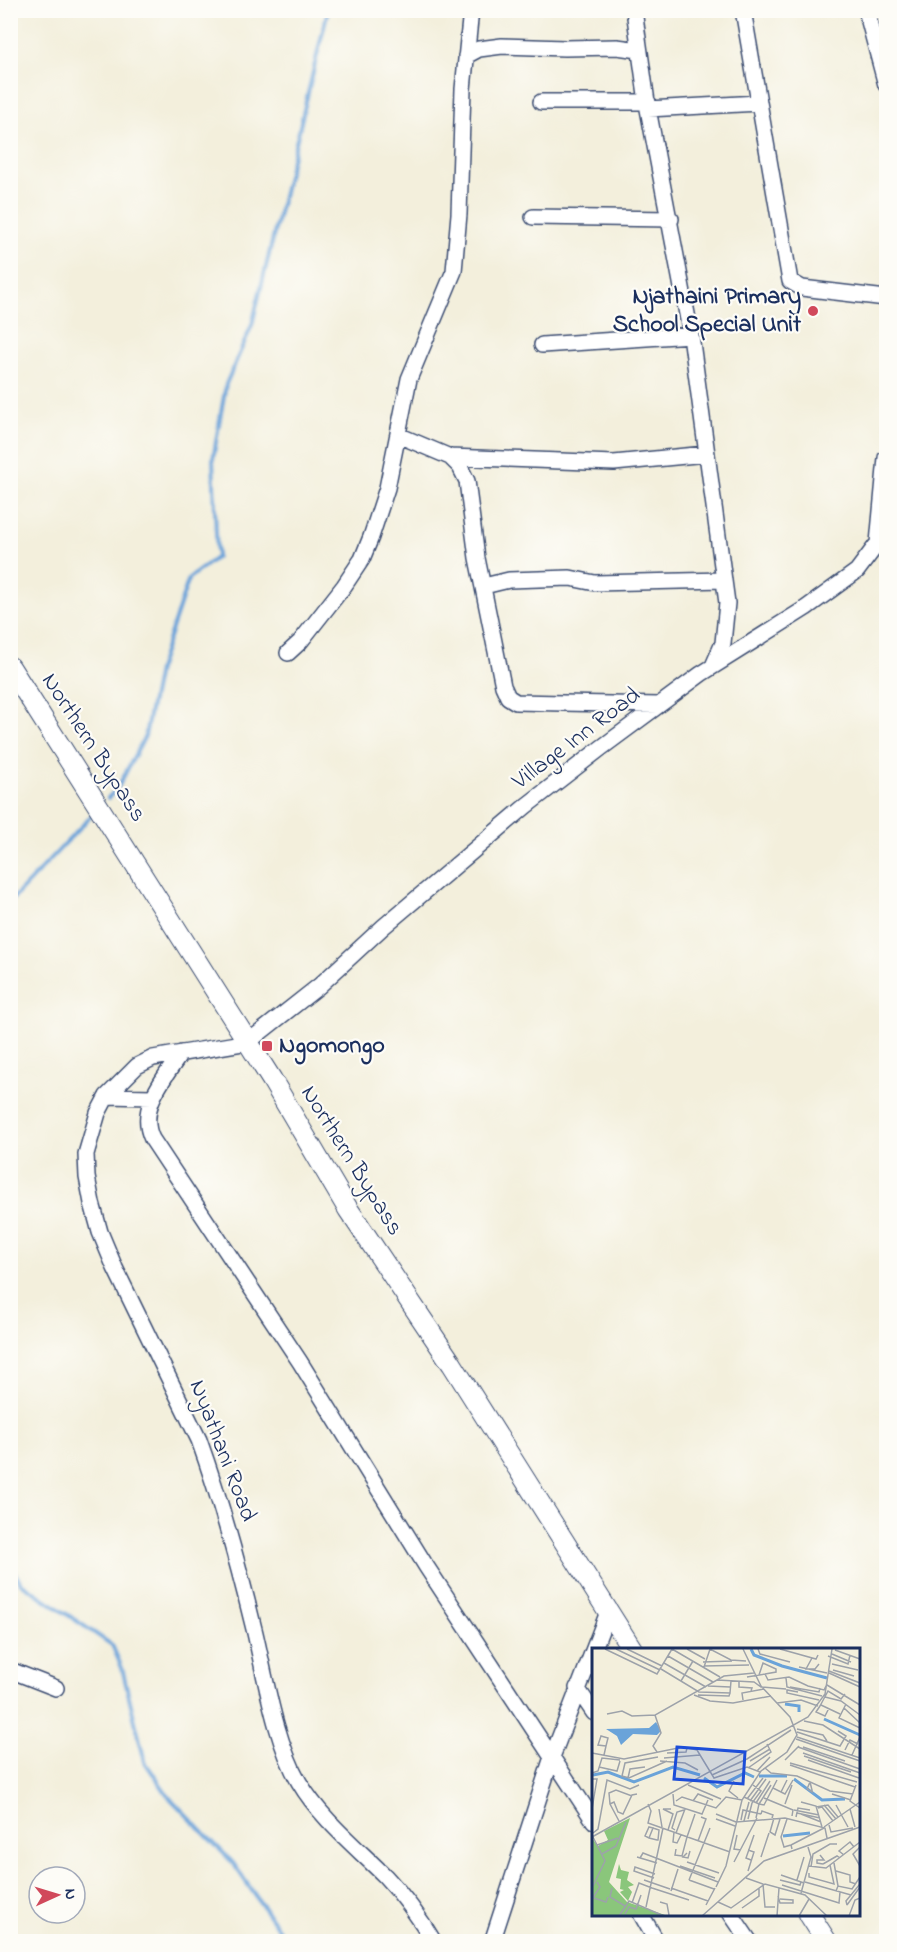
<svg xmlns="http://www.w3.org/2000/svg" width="897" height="1952" viewBox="0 0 897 1952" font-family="'Indie Flower',sans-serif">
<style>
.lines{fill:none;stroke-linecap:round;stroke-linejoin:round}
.stream{stroke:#6aa3d9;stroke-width:4}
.minor-casing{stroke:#3b4c71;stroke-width:18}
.major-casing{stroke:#3b4c71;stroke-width:22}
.minor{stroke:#fff;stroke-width:15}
.major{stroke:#fff;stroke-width:20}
.poi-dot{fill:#d1495b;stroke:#fdfcf7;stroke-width:2}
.labels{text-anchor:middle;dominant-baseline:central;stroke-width:4.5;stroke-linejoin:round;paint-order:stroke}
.poi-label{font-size:24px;font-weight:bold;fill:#1b2f5e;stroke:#fdfcf7;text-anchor:end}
.street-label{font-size:24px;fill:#1b2f5e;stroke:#fdfcf7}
.inset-river{fill:none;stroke:#6aa3d9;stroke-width:3}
.inset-road{fill:none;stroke:#9da2aa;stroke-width:1.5}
.view{fill:#1d4ed8;fill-opacity:0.15;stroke:#1d4ed8;stroke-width:3}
.inset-edge{fill:none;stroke:#1b2f5e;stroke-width:3}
</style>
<rect width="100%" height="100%" fill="#fdfcf7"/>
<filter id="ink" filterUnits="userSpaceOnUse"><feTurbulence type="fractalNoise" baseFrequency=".0167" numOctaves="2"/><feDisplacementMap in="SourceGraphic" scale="12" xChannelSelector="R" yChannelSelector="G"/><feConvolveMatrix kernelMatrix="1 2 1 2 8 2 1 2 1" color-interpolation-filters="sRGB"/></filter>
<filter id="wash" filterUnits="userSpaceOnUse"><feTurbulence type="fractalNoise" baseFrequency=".008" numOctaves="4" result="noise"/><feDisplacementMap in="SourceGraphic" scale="24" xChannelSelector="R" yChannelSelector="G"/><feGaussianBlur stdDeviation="1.35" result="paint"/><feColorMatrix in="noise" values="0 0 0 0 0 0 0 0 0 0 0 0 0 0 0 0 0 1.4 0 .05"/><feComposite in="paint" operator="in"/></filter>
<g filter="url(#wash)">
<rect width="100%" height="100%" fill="#f3efdc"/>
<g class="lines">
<path class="stream" d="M 108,798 L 117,789 L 145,736 L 158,670 L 189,578 L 217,557 L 213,459 L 226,384 L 252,325 L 328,10
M 10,902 L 92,815
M 10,1565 L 21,1583 L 112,1645 L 122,1668 L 145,1762 L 169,1797 L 233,1863 L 287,1942"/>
</g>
</g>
<g filter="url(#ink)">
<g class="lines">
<defs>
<path id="minor" d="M 634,10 L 648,109 L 691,335 L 727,603 L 723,643 L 713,666
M 743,10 L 790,281 L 802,288 L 886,298
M 866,10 L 886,85
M 466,56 L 479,49 L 502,46 L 565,48 L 617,47 L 639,50
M 541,102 L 648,102
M 648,109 L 759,103
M 533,217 L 671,219
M 542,345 L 691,335
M 398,435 L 450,457 L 460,467 L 467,481 L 477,558 L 503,686 L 508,697 L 516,702 L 658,705
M 450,457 L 614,463 L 706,454
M 484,586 L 509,580 L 570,578 L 595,583 L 724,580
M 288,653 L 300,642 L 344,586 L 362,559 L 371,537 L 387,488 L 409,379 L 454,271 L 459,214 L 463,89 L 471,10
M 181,1053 C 164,1079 137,1108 152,1139 L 300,1362 L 426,1566 L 594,1821
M 107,1096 L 152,1097
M 10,1670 L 56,1688
M 577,1688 L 594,1713
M 641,1914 L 657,1942
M 731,1914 L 750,1942
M 434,1942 C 420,1918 404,1896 385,1876 C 355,1846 321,1819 299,1782 C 275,1740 266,1680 255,1633 C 239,1567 222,1504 199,1440 L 115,1268 L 100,1232 L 92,1203 L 87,1177 L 86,1154 L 98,1113 L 107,1096 L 137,1066 L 153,1058 L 248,1042 L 319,986 L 383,927 L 526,806 L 601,748 L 701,674 L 806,608 L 857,571 L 878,543 L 886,458
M 492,1942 L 552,1757 L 608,1612"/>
<path id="major" d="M 10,667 L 272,1080 L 348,1209 L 452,1364 L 632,1649
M 809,1914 L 827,1942"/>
</defs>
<use href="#minor" class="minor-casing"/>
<use href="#major" class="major-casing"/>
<use href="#minor" class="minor"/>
<use href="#major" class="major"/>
</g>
</g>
<g class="poi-dot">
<circle cx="813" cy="311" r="6"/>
<rect x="261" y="1040" width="12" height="12" rx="3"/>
</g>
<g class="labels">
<g class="poi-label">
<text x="801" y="297">Njathaini Primary<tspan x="801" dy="28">School Special Unit</tspan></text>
<text x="279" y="1046" text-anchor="start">Ngomongo</text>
</g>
<g class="street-label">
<text transform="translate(577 739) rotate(-37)">Village Inn Road</text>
<text transform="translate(93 748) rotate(57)">Northern Bypass</text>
<text transform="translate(351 1161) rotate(58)">Northern Bypass</text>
<text transform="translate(222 1451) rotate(69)">Nyathani Road</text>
</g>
</g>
<g transform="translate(592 1648)">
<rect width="268" height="268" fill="#f3efdc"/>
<path d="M 38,170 L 17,234 L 35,254 L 76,268 L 0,268 L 0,190 L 6,198 L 16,192 L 12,183 ZM 27,216 L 29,222 L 37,224 L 35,232 L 42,237 L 36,239 L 40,244 L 36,253 L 28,244 L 32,242 L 28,241 L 29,231 L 24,230 Z" fill="#8ac67b"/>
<path d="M 64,74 L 69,83 L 65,87 L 41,86 L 29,97 L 25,88 L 14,81 L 57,80 Z" fill="#6aa3d9"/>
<path class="inset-river" d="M 159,1 L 162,7 L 190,18 L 235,30M 193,56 L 207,58 L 207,64M 232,71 L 268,87M 1,127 L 16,124 L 42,134 L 81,119 L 108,127M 167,128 L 195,128M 112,130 L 125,139 L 153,125 L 162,129M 202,131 L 230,152 L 253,151M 191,188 L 218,185"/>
<path class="inset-road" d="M 13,1 L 65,26 L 80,1M 24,1 L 68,22M 35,1 L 70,18M 80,1 L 128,29M 95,1 L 113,11M 166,1 L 168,6 L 198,14M 188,1 L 224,11 L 226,7M 243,2 L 268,11M 240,6 L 259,14M 76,8 L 121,34M 236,8 L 256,16 L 258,7M 220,10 L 214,21 L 223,21 L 227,16M 111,14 L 140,13M 72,15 L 114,39M 240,16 L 266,22M 112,18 L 157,17M 112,19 L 118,1 L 139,12 L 154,13M 207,19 L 235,25M 69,21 L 107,44 L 138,45 L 139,33M 241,22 L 262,28M 237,23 L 268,35M 237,25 L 268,39M 167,27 L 171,15 L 184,21 L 184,24 L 173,26M 155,29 L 173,26 L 176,32 L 197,29 L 216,38 L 232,42 L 234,38M 194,30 L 195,39 L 230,48M 125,32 L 162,34 L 169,39 L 194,41M 89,33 L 101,13M 147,33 L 147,39 L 160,40 L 159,43M 235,37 L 268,57M 116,38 L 138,39M 198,39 L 227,44 L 228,40M 206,44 L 195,42 L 195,45 L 227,52M 102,47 L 118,53 L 141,55 L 179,48M 106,47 L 137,48 L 138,45M 233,49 L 249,53 L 268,67M 151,52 L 150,45 L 172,41M 185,55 L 209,52 L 226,58M 254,56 L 247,70 L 268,80M 229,57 L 248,66M 228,58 L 236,43 L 249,51 L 253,46M 228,58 L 224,64 L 233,68 L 237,60M 252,60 L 268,75M 15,66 L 30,63 L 40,68 L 63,67M 212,73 L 231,77 L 268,101M 205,81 L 231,87 L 235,93M 205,84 L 248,98 L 254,88 L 246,83M 205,89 L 268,110M 204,91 L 268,113M 206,99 L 268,121M 211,99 L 253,113M 253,102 L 258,92 L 266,96M 65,104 L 61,98 L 69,85 L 63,67 L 132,28 L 162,25M 0,105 L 32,111 L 91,99 L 105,102 L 122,130 L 155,119 L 168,124M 75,105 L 94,104 L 95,100M 211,105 L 268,125M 12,107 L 14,98 L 16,90 L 9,88 L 6,97 L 14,98M 260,107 L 268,89M 212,108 L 259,124M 66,109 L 33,115 L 30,128 L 37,130 L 75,113M 72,110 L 108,107M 193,112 L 207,98M 216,112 L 267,130M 68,113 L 93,115 L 106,122M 158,113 L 178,101M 198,115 L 265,134M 198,117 L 263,139M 7,119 L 25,123 L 28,113M 156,120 L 179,104 L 175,96M 173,120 L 179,125 L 205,128 L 238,143 L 261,146M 165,123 L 178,109M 0,125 L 6,123 L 10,110 L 28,112M 120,127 L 155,111 L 199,82M 36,130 L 38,121 L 53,119M 0,131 L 5,131 L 0,161M 142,133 L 137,143 L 146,150M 218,134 L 220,142 L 220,144 L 215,141 L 218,134M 96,137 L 129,151M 264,137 L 258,153 L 268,160M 181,140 L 189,144 L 195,132M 189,144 L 193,146 L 201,132M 81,146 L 82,157 L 110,166 L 116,152M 240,146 L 259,152M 152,149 L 167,156 L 164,170M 172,150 L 201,162 L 200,168M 155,151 L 171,130M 84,153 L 90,149 L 124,160 L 134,149 L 150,152M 101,153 L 106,146 L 121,152M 158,153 L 174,131M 209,154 L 224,158 L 230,179M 164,155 L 178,133M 18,156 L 22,154 L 26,164 L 31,166 L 40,147 L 45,146M 56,156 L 59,163 L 56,175 L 138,204M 167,156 L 172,157 L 185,132M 167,156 L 179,137M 193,156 L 200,137M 232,157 L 244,171M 244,157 L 256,179M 224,159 L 236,157 L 246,169M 226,160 L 230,159 L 241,173M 67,161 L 70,179M 258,161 L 263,179M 202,162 L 227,167M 205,165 L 228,170M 124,166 L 144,174M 169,166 L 170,163 L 181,167 L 180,170M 209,166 L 229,174M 204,169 L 206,160 L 218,162M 182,170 L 178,184 L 183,187 L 188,171M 124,171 L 143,178M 156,171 L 160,155 L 169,143 L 161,137M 195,171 L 189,189 L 192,199 L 199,197 L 200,201M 149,172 L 151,162 L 169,166M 27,173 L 18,156 L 17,145 L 24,142 L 40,148M 152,173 L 157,154M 144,174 L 193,170 L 233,180 L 235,190M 237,177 L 239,184 L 261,180M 232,179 L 268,154M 76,182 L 81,166 L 71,161 L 79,161M 83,182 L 80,180 L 85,164 L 92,162M 82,184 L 81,194 L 85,195 L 89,187M 1,185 L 6,181 L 15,132 L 38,141 L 47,137M 84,185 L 93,161M 145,187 L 142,201 L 149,202M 0,189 L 216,69 L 233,46 L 240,1M 95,189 L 103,166M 57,190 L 61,180 L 57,179 L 53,188 L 57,190 L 65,192 L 66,192 L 67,182 L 61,180M 106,193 L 114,171 L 109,169M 5,197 L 26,190M 199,197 L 232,180M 268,199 L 261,206 L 268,218M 84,201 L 83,207 L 90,208 L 95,189M 95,205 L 91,209 L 96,210 L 98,203M 10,206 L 24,198 L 34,174M 228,207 L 232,212 L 225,212 L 225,215 L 231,216M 252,207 L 247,203 L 253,198 L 258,194 L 262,199M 45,209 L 65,215M 169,209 L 177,185M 48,210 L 51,205 L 126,234M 159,212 L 154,210 L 162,187M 95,214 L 127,225M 142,214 L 165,170M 242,215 L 246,238M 231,216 L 245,208 L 248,210M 88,218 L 123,230M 217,218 L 234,220 L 268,194M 219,219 L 221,206 L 238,196 L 245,196M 156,223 L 162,204 L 156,202M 244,223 L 258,227 L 258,234 L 264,236M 217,225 L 217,229 L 242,236 L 238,217M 189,227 L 212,235M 62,230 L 42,223 L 43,219 L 63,226M 154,230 L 171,236 L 173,259 L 183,259M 52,232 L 78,241M 97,232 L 118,180M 97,232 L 122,241M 188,232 L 208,237 L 209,234M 205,232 L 212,209M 213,234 L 259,247M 190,237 L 247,255 L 248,244M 124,239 L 134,218 L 150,152 L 169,123 L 195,104 L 205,87 L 198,69 L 169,38 L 151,1M 0,240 L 13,213 L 1,189M 20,240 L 18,249 L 33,258M 60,240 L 97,252M 79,240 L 116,253M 79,243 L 86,221M 244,243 L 246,238 L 260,241 L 268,229M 209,245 L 219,209 L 216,199M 186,248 L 188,255 L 201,255 L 201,252 L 188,251M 2,250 L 14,254 L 16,249M 0,251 L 8,239 L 5,234M 68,254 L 75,256 L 77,267M 126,254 L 139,260 L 173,236 L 213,247 L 235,268M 40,255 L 47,235 L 60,240M 114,257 L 123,240M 255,257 L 254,253 L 268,236M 255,257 L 268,239M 54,259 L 71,180M 150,260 L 167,248 L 167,240M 33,266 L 37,259 L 44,261 L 49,247M 27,268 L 37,253 L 72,268M 110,268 L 172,213 L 268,179M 185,268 L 187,240M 207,268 L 217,251M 257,268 L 263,252 L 268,250"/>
<path class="view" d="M 85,99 L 153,104 L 151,136 L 82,131 Z"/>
<rect width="268" height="268" class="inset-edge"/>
</g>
<rect width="897" height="1952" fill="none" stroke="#fdfcf7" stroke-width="36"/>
<g transform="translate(57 1895) rotate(86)"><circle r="28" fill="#fdfcf7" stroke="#a3aaba" stroke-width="1.5"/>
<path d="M0-4.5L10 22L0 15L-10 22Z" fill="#d1495b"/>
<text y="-9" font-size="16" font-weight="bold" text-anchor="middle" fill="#1b2f5e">N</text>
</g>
</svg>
